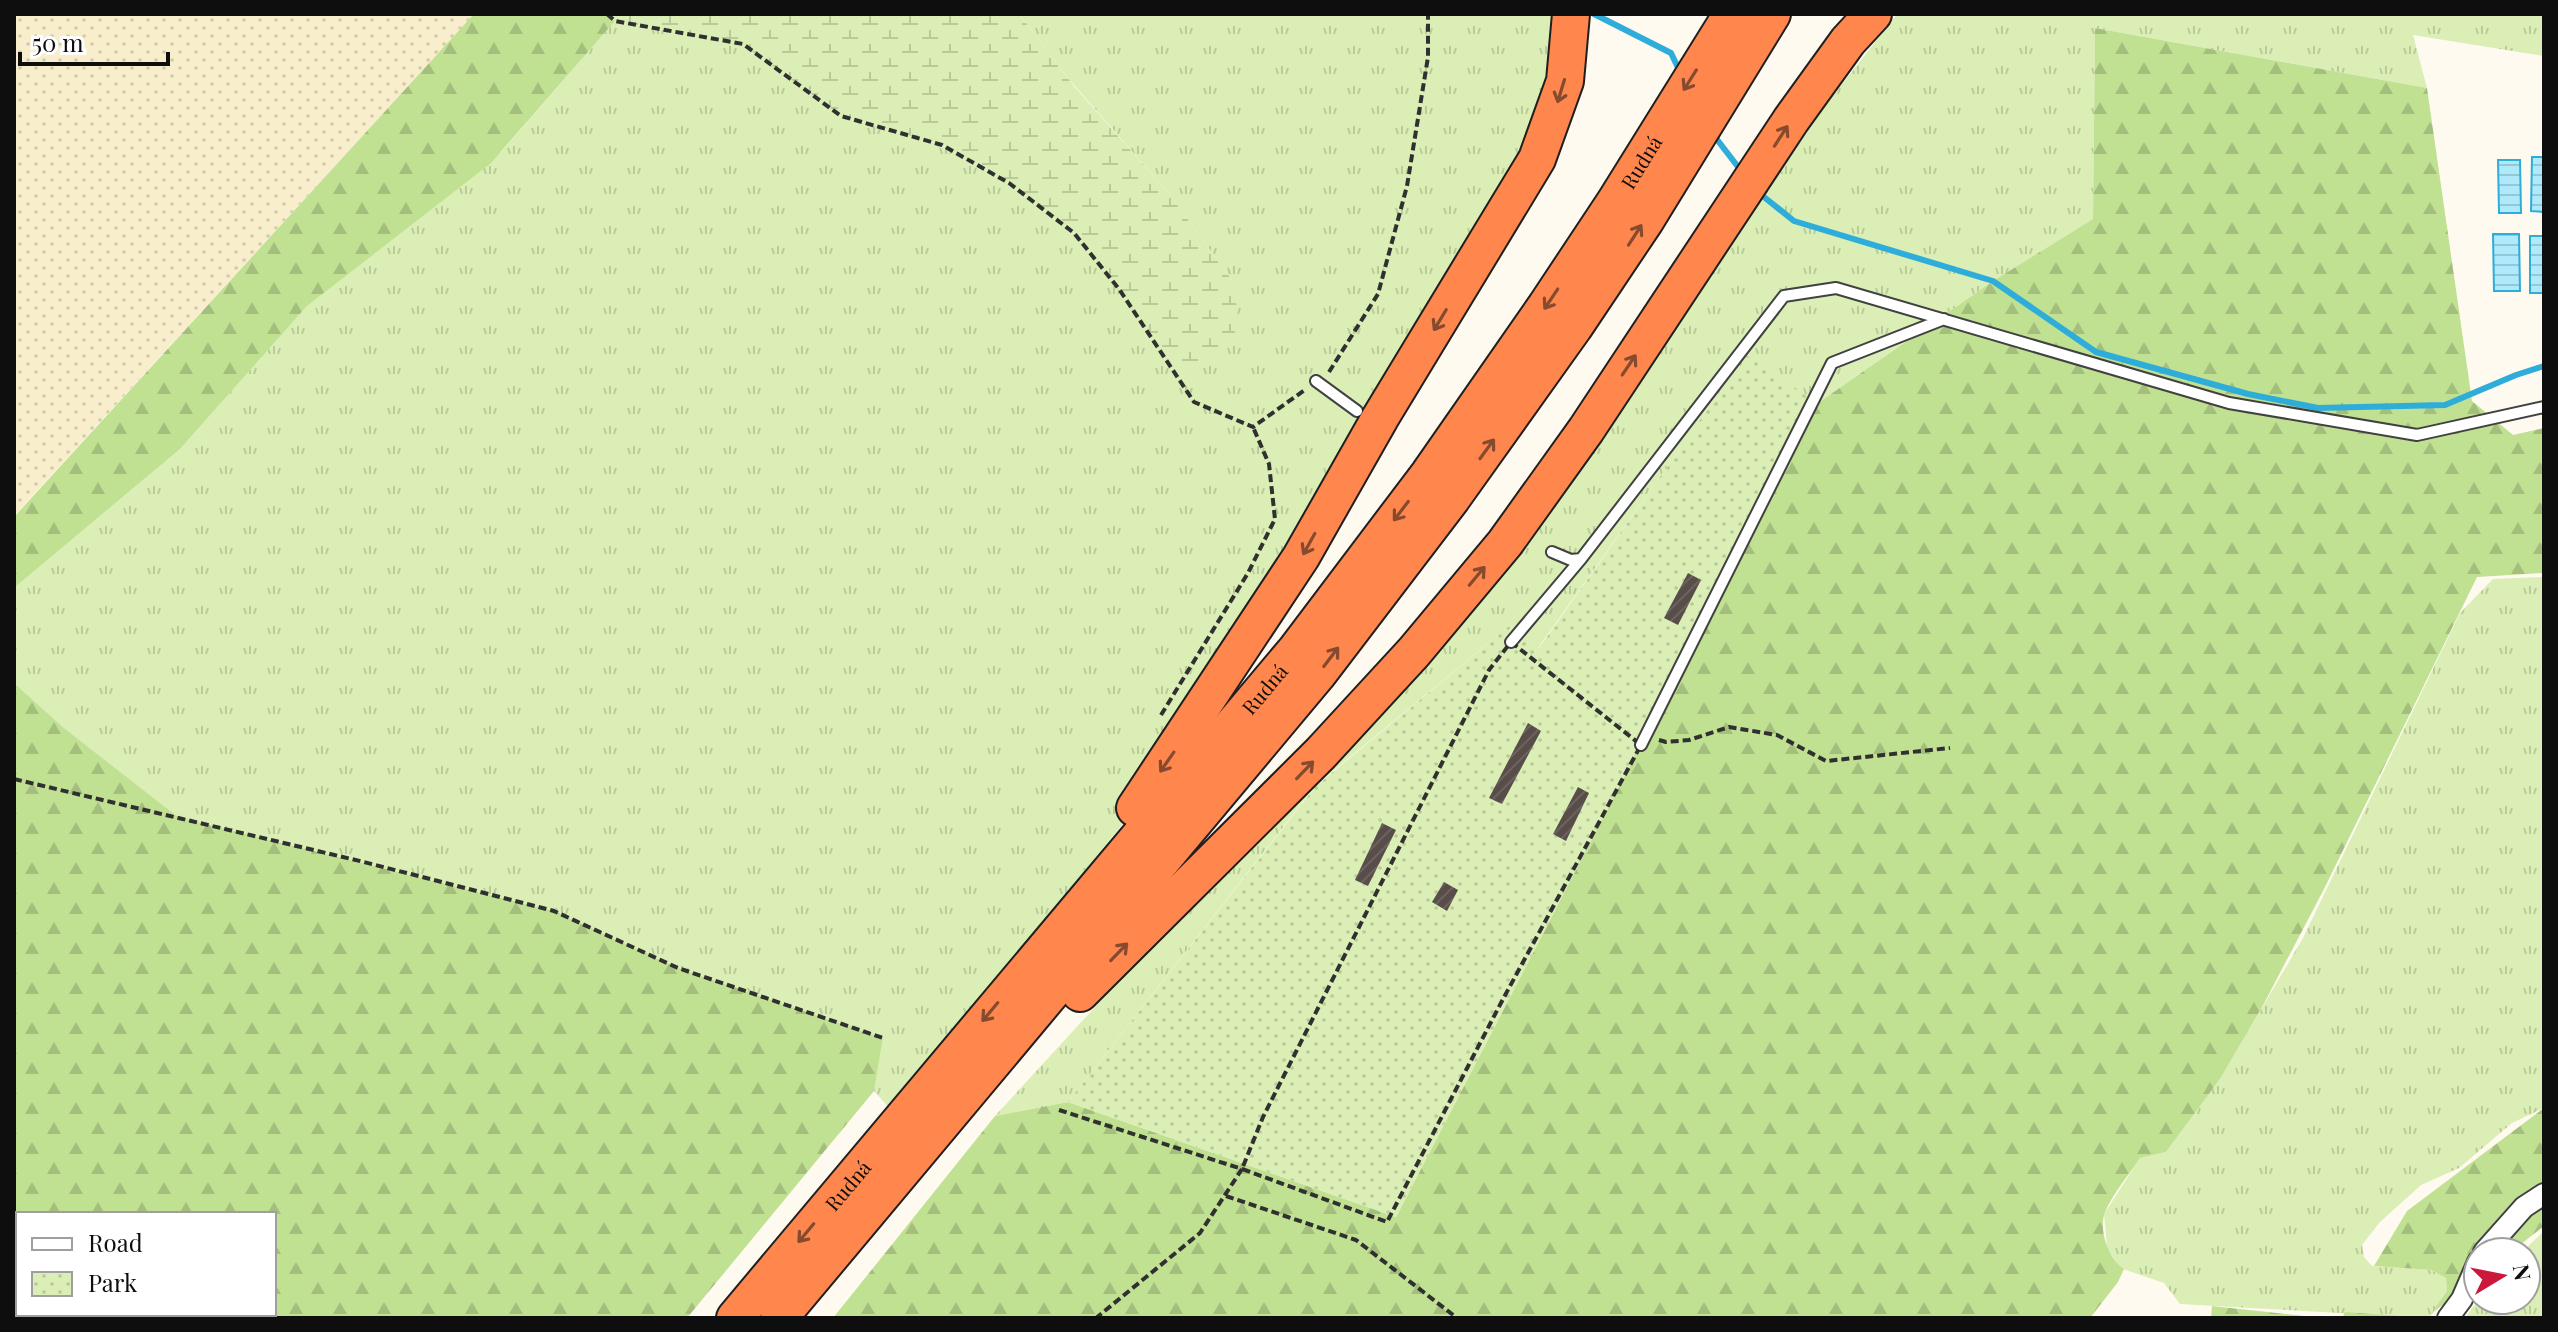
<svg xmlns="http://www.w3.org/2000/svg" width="2558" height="1332" viewBox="0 0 2558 1332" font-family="'Playfair Display',serif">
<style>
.farmland{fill:url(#farmland-dots)}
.grass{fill:url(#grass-tufts)}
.forest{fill:url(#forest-firs);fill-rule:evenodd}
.wetland{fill:url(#wetland-marsh)}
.park{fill:url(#park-dots)}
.water{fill:url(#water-rules);stroke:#2eadda;stroke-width:2}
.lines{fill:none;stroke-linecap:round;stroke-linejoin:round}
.stream{stroke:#2eadda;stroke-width:6}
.building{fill:url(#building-hatch)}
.lane-casing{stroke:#414141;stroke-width:14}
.street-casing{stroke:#414141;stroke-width:24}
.highway-casing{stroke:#1f1f1f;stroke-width:40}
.path{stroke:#303030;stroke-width:4;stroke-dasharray:8 4;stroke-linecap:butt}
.lane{stroke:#fff;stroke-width:10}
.street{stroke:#fff;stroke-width:20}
.highway{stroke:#ff864d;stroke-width:36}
.oneway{stroke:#864a2e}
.labels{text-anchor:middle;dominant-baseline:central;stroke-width:8;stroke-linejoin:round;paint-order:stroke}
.street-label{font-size:20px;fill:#0e0e0e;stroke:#fff}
</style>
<defs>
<pattern id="farmland-dots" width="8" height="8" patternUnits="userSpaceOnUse" patternTransform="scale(2)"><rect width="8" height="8" fill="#f8eecc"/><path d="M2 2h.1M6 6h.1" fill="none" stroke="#d3cbae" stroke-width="1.8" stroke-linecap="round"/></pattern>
<pattern id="grass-tufts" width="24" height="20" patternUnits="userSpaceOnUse" patternTransform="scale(2)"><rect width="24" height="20" fill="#daeeb5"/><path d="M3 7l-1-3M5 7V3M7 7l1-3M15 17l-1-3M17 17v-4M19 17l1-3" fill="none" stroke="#bacb9a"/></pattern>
<pattern id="forest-firs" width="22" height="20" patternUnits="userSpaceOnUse" patternTransform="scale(2)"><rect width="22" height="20" fill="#c0e092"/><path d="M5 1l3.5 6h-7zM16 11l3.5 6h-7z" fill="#a4bf7d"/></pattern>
<pattern id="wetland-marsh" width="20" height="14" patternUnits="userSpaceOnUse" patternTransform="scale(2)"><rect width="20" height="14" fill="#daeeb5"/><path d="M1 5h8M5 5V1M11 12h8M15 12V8" fill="none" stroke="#bacb9a"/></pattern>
<pattern id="park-dots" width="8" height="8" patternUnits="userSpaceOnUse" patternTransform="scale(2)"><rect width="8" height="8" fill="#daeeb5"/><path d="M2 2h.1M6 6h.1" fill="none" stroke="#bacb9a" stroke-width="1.8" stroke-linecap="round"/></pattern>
<pattern id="water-rules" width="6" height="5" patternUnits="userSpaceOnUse" patternTransform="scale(2)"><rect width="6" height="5" fill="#aeeafc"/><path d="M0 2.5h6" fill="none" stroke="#94c8d7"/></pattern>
<pattern id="building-hatch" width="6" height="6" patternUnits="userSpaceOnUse" patternTransform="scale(2)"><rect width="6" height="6" fill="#584d49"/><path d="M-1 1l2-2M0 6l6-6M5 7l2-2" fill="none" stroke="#6b625f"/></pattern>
</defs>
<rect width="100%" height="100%" fill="#fffaef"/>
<path class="farmland" d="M 14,14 L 474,14 L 14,516 Z"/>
<path class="grass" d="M 1019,14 L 1571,14 L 1565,81 L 1137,806 L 1043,923 L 1040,952 L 900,1120 L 874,1091 L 883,1038 L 678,968 L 554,911 L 178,817 L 64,728 L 14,683 L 14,588 L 180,449 L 307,306 L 501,152 L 615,21 L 743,44 L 841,116 L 942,145 L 1009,183 L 1074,233 L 1119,289 L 1182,383 L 1234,283 L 1171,196 L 1068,78 Z
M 1897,14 L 2544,14 L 2544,56 L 2413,35 L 2427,88 L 2095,28 L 2093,219 L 1993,281 L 1818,403 L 1746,356 L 1538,648 L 1509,626 L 1316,785 L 1068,1102 L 995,1116 L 1532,531 L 1785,157 Z
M 2544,577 L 2544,1108 L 2512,1123 L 2459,1168 L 2421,1185 L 2380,1222 L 2362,1245 L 2364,1257 L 2372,1266 L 2431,1270 L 2446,1278 L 2447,1291 L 2429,1318 L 2180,1304 L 2164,1283 L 2120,1268 L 2107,1247 L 2104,1214 L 2140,1158 L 2166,1152 L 2220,1079 L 2303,938 L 2460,613 L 2493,579 Z
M 2544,1231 L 2544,1318 L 2465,1318 L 2478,1300 L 2526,1300 L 2526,1252 L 2522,1252 Z"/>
<path class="forest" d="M 474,14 L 607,14 L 615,21 L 491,163 L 307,306 L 180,449 L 14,588 L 14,517 Z
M 2095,28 L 2427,88 L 2472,401 L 2513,435 L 2544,428 L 2544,573 L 2477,577 L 2324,889 L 2261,1009 L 2220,1079 L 2166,1152 L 2140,1158 C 2129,1175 2113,1193 2105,1212 C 2098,1230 2109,1259 2124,1269 L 2118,1282 L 2090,1318 L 833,1318 L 995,1116 L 1068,1102 L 1396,1217 L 1818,403 L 1993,281 L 2093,219 Z
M 14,683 L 64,728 L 178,817 L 554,911 L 678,968 L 883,1038 L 874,1091 L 687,1318 L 14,1318 ZM 274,1214 L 274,1314 L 18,1314 L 18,1214 Z
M 2544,1108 L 2544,1226 L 2511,1252 L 2478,1252 L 2478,1278 L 2431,1314 L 2447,1291 L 2446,1278 L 2431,1270 L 2374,1266 L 2407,1211 Z
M 2212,1306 L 2323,1318 L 2211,1318 Z
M 2345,1312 L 2427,1318 L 2342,1318 Z"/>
<path class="wetland" d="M 607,14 L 1019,14 L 1074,86 L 1171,196 L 1234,283 L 1239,328 L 1182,384 L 1119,289 L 1074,233 L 1009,183 L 942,145 L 841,116 L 742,44 L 615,21 Z"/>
<path class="park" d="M 1746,355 L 1818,403 L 1396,1217 L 1068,1102 L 1316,786 L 1509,626 L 1539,648 Z"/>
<path class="water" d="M 2532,157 L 2544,157 L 2544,212 L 2531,211 Z
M 2498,160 L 2520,160 L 2521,213 L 2499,213 Z
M 2493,234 L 2519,234 L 2520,291 L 2494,291 Z
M 2530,236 L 2544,236 L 2544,293 L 2530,293 Z"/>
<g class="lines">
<path class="stream" d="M 1594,14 L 1671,53 L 1681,74
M 1712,133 L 1742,172
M 1759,193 L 1794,221 L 1993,281 L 2096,352 L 2248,394 L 2318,408 L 2445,405 L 2516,375 L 2544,366"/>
</g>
<path class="building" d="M 1688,573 L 1701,580 L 1678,625 L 1664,618 Z
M 1528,723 L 1541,731 L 1502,804 L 1489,798 Z
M 1578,787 L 1589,793 L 1566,841 L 1553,834 Z
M 1382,823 L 1396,830 L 1368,886 L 1355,880 Z
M 1444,882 L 1458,890 L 1447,911 L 1432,902 Z"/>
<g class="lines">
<defs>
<path id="lane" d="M 1316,381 L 1357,411
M 1552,552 L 1571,560 L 1581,559
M 1511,642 L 1581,559 L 1784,296 L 1836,288 L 2229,403 L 2417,435 L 2544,407
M 1641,745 L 1832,363 L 1944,319"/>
<path id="street" d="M 2484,1252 L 2524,1207 L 2544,1194
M 2448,1318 L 2462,1299 L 2478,1262"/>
<g id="highway">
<path d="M 1135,808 L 1301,557 L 1380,418 L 1537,159 L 1565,81 L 1571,14"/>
<path d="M 1080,993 L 1321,753 L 1414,652 L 1505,543 L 1586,430 L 1791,120 L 1848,41 L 1873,14"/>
<path id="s1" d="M 735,1318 L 1296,650 L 1429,474 L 1546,306 L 1615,202 L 1732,14"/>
<path d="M 779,1318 L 1317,675 L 1452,498 L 1574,327 L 1645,221 L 1772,14"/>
</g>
</defs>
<use href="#lane" class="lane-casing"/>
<use href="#street" class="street-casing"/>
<use href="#highway" class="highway-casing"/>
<path class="path" d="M 607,14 L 615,21 L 743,44 L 841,116 L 942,145 L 1009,183 L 1074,233 L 1119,289 L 1194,402 L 1253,427 L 1306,389
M 1329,372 L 1378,294 L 1407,186 L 1428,57 L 1428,14
M 1511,642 L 1641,745 L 1503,999 L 1387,1222 L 1242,1169 L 1263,1117 L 1489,670 Z
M 1161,715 L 1248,573 L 1275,519 L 1269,464 L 1253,427
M 1659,740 L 1666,742 L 1689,740 L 1729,727 L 1777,735 L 1826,761 L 1950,748
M 14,779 L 364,862 L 554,911 L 678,968 L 883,1038
M 1059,1110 L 1242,1169 L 1200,1233 L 1096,1318
M 1226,1196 L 1356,1240 L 1457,1318"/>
<use href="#lane" class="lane"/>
<use href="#street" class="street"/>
<use href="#highway" class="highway"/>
</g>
<defs><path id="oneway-shaft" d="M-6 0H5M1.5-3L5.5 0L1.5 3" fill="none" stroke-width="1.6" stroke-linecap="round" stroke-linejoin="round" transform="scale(2)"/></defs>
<g class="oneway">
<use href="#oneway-shaft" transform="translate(1690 80) rotate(122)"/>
<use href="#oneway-shaft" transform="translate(1561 91) rotate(107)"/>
<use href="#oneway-shaft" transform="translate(1781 136) rotate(-57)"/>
<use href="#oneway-shaft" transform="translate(1635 235) rotate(-57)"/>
<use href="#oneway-shaft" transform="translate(1551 299) rotate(124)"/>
<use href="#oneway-shaft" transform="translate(1440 320) rotate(121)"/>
<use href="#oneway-shaft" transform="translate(1629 365) rotate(-56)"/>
<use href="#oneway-shaft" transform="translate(1487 449) rotate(-54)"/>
<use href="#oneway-shaft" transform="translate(1401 511) rotate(127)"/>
<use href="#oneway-shaft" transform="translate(1309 544) rotate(119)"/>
<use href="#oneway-shaft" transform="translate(1477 576) rotate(-50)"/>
<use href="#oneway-shaft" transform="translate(1331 657) rotate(-53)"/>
<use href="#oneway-shaft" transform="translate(1167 762) rotate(125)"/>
<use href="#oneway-shaft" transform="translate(1305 770) rotate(-46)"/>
<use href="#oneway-shaft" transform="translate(1119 952) rotate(-46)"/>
<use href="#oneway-shaft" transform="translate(990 1012) rotate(130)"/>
<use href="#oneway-shaft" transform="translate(806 1233) rotate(130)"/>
</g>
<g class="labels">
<g class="street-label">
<text stroke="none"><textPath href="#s1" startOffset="1470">Rudná</textPath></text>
<text stroke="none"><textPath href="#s1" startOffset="822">Rudná</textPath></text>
<text stroke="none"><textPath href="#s1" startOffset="174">Rudná</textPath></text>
</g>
</g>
<rect width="2558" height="1332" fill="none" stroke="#0e0e0e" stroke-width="32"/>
<rect x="16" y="1212" width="260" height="104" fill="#ffffff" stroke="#9f9f9f" stroke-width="2"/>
<rect x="32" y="1238" width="40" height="12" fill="#ffffff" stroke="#9f9f9f" stroke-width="2"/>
<text x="88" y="1252" font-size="24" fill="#0e0e0e">Road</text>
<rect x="32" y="1272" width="40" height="24" fill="url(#park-dots)" stroke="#9f9f9f" stroke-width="2"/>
<text x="88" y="1292" font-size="24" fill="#0e0e0e">Park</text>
<g transform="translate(2502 1276) rotate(80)"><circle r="38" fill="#ffffff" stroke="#9f9f9f" stroke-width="2"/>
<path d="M0-6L14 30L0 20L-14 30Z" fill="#cc183a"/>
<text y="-12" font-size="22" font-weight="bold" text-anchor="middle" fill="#0e0e0e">N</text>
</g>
<path d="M20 52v12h148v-12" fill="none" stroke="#0e0e0e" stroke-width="4"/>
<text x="32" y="52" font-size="24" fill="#0e0e0e" stroke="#ffffff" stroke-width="6" paint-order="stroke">50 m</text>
</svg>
